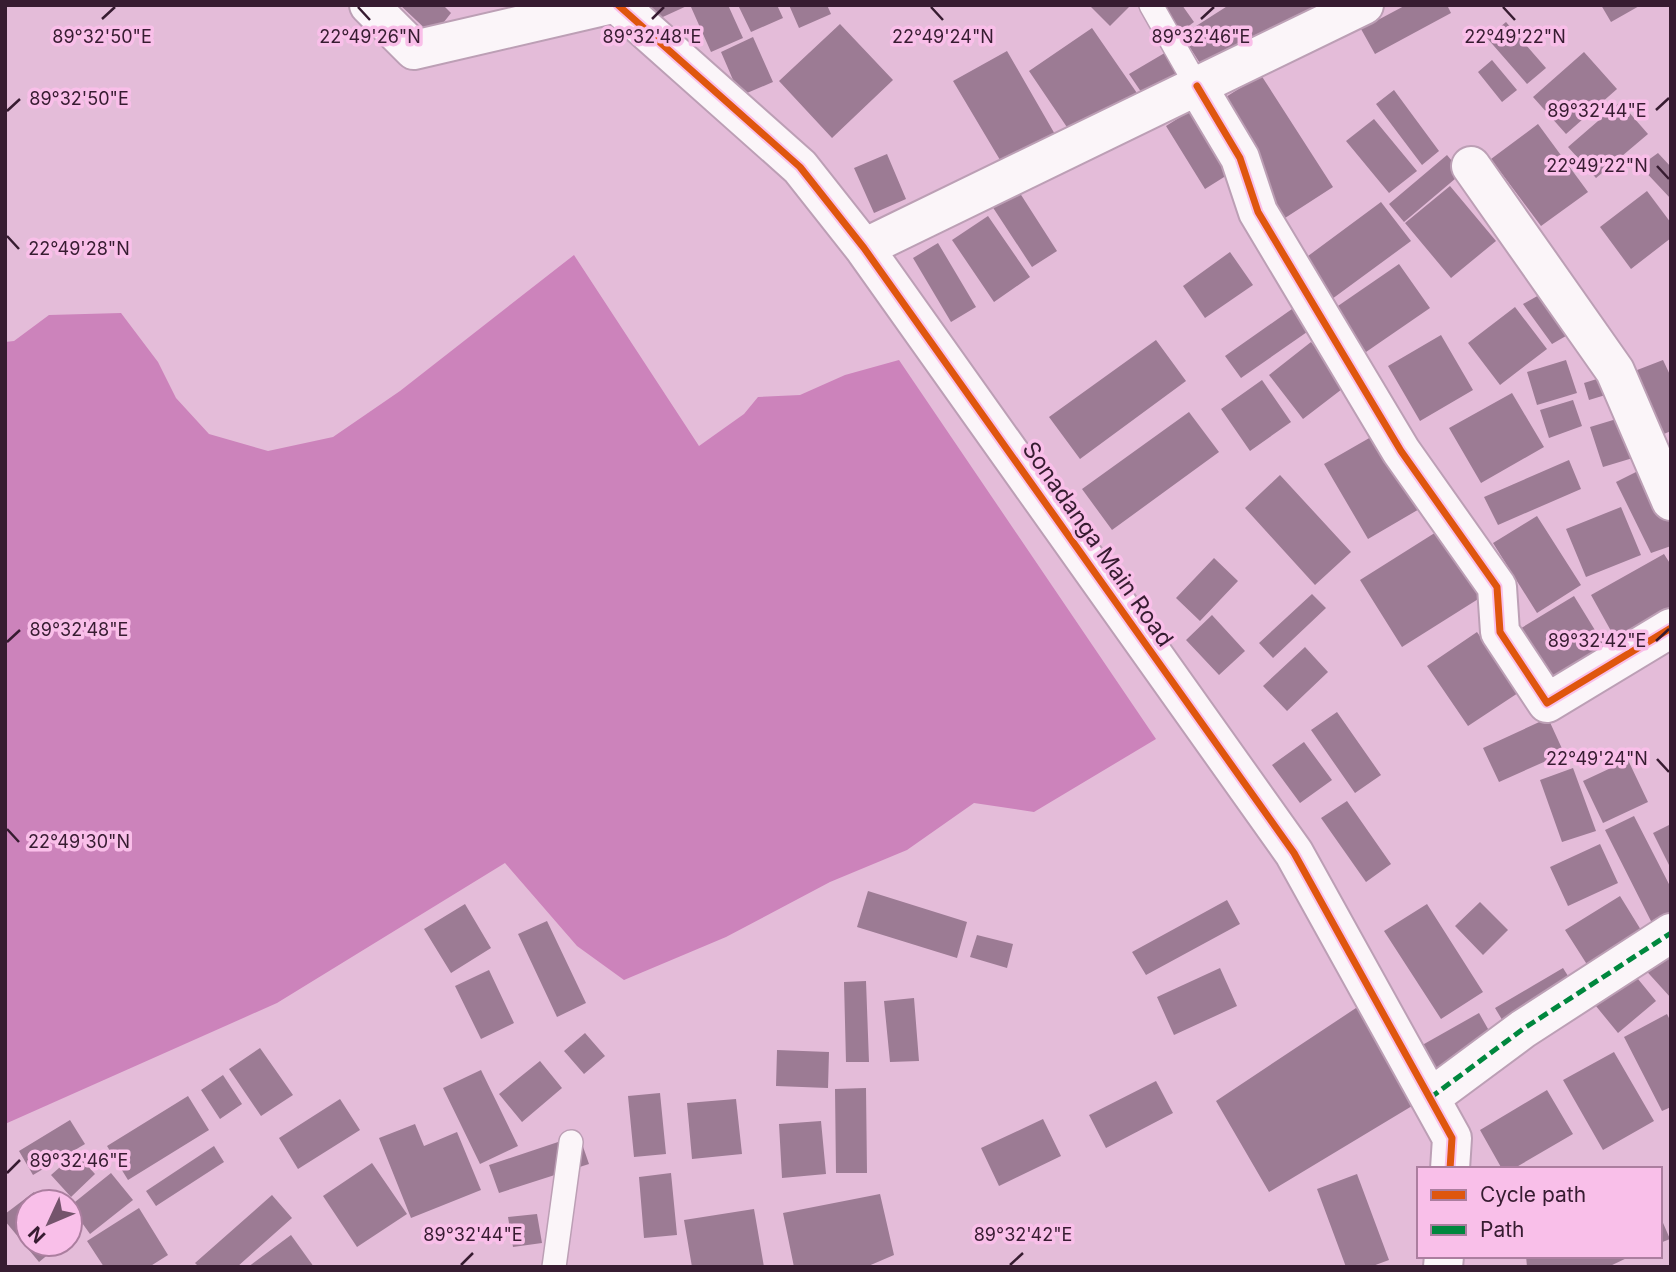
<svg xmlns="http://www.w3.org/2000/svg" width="1676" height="1272" viewBox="0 0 1676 1272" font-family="Inter,sans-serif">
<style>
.water{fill:#cc83bb}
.building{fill:#9c7b94}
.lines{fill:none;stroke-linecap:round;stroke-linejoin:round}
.service-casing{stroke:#bc9fb5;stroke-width:26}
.minor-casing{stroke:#bc9fb5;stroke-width:42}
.service{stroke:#fbf5f9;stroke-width:23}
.minor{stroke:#fbf5f9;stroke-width:38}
.quiet{stroke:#00873e;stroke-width:5;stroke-dasharray:10 5;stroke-linecap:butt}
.cycleway-casing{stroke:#f9bfe9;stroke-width:11}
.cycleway{stroke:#df560e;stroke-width:7}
.ticks{fill:none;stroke:#371c31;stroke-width:2.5}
.labels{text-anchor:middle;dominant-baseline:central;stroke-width:7;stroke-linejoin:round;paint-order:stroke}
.street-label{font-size:23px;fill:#371c31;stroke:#f9bfe9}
.ticks-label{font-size:18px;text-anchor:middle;fill:#371c31;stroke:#f9bfe9;stroke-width:7;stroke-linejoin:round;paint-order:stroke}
</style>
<rect width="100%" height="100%" fill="#e4bcd9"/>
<path class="water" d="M 574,255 L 699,446 L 744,414 L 758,397 L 800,395 L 845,375 L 899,360 L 1156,739 L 1034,812 L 974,803 L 907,850 L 830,882 L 726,937 L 624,980 L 577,946 L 505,863 L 277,1003 L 5,1124 L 5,342 L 14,341 L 49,315 L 121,313 L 158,362 L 176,398 L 209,434 L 268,451 L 333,437 L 400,391 Z"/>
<path class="building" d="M 400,5 L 443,5 L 451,13 L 433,36 Z
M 647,5 L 689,5 L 654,21 Z
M 695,5 L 728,5 L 743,38 L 711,52 L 691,7 Z
M 738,5 L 777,5 L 783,18 L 751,32 Z
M 789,5 L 827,5 L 831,14 L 799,28 Z
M 1089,5 L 1131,5 L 1110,26 Z
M 1145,5 L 1182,5 L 1194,22 L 1170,40 Z
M 1229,5 L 1324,5 L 1203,68 L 1182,35 Z
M 1406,5 L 1447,5 L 1451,13 L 1375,54 L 1361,29 Z
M 1601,5 L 1641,5 L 1611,22 Z
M 1506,22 L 1546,68 L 1527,84 L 1487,38 Z
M 840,24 L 893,80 L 832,138 L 779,81 Z
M 1092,28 L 1139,96 L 1075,139 L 1029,71 Z
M 753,37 L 773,82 L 740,96 L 721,52 Z
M 1007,51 L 1060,143 L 1006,170 L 953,81 Z
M 1168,51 L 1188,83 L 1148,102 L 1129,74 Z
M 1584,52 L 1617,89 L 1566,134 L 1533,97 Z
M 1492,60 L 1517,90 L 1502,102 L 1478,72 Z
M 1261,75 L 1333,187 L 1285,218 L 1213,105 Z
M 1394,90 L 1439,151 L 1422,165 L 1376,104 Z
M 1620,102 L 1648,134 L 1596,178 L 1568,147 Z
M 1201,104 L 1240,167 L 1205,189 L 1166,126 Z
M 1374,119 L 1417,171 L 1389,193 L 1346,141 Z
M 1538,124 L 1588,192 L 1541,226 L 1491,159 Z
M 1658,153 L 1671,167 L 1671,199 L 1640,166 Z
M 887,154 L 906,199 L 874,213 L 854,168 Z
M 1447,155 L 1462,173 L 1404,222 L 1389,204 Z
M 1450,186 L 1496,241 L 1451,278 L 1405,223 Z
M 1016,187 L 1057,251 L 1032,267 L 990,203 Z
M 1647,191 L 1671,223 L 1671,238 L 1631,269 L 1600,227 Z
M 1381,202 L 1411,241 L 1332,299 L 1304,259 Z
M 988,216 L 1030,277 L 994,302 L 952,240 Z
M 938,243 L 976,307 L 951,322 L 913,258 Z
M 1230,252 L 1253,285 L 1205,318 L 1183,286 Z
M 1399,264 L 1430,308 L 1366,352 L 1335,308 Z
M 1566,280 L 1592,321 L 1552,344 L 1523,304 Z
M 1515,307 L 1547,349 L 1500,385 L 1468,343 Z
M 1292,309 L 1307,332 L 1241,378 L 1225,356 Z
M 1441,335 L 1473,390 L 1420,421 L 1388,366 Z
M 1156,340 L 1186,381 L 1080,459 L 1049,417 Z
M 1311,342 L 1346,386 L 1303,419 L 1269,375 Z
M 1566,360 L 1577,393 L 1537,405 L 1527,372 Z
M 1663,360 L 1671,377 L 1671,431 L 1659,436 L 1632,372 Z
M 1616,373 L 1622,390 L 1589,400 L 1584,383 Z
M 1262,380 L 1291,422 L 1250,451 L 1221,409 Z
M 1512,393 L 1544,447 L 1481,483 L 1449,428 Z
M 1573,400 L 1582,426 L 1549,438 L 1540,410 Z
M 1189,412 L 1219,452 L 1112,530 L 1082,489 Z
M 1633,414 L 1646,454 L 1603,467 L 1590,427 Z
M 1378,433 L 1421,508 L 1368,539 L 1324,464 Z
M 1569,460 L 1581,489 L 1498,525 L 1484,497 Z
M 1652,464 L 1671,510 L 1671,546 L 1651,553 L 1616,482 Z
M 1280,475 L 1351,552 L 1315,585 L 1245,508 Z
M 1621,507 L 1641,555 L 1586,577 L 1566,529 Z
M 1537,516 L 1581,585 L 1537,613 L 1493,543 Z
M 1441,529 L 1483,596 L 1402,647 L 1360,580 Z
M 1664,554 L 1671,565 L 1671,622 L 1621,649 L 1591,595 Z
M 1214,558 L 1238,581 L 1200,621 L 1176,598 Z
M 1312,594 L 1326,608 L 1273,658 L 1259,643 Z
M 1574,596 L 1609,653 L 1553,686 L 1518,630 Z
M 1212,615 L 1245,651 L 1219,675 L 1186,640 Z
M 1477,632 L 1518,693 L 1468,726 L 1427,666 Z
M 1305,647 L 1328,672 L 1287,711 L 1263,686 Z
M 1337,712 L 1381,775 L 1355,793 L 1311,730 Z
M 1548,718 L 1564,753 L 1499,782 L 1483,748 Z
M 1304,742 L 1332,780 L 1300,803 L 1272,765 Z
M 1628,760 L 1648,802 L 1603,823 L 1583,781 Z
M 1573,768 L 1596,831 L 1562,842 L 1540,780 Z
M 1347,801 L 1391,864 L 1366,882 L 1321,818 Z
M 1634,816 L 1671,888 L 1671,926 L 1657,933 L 1605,830 Z
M 1671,824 L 1671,869 L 1653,833 Z
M 1600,844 L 1618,883 L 1568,906 L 1550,867 Z
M 868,891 L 967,922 L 957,958 L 857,927 Z
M 1620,896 L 1649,943 L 1595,977 L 1565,930 Z
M 1227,900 L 1240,924 L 1146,975 L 1132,952 Z
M 1480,902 L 1508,930 L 1483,955 L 1455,926 Z
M 465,904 L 491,948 L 451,973 L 424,929 Z
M 1427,904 L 1483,992 L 1441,1019 L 1384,931 Z
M 547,921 L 586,1003 L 557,1017 L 518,934 Z
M 977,935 L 1013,944 L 1007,968 L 970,957 Z
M 1671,939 L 1671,998 L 1641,965 Z
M 1220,968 L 1237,1006 L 1174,1035 L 1157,997 Z
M 1563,968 L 1575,987 L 1507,1028 L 1495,1008 Z
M 1629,968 L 1656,1001 L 1618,1033 L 1591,1000 Z
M 489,970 L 514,1023 L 481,1039 L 455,986 Z
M 866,981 L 869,1062 L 846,1062 L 844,982 Z
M 914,998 L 919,1061 L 890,1062 L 884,1001 Z
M 1362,1004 L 1412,1106 L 1269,1192 L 1216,1101 Z
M 1479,1013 L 1492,1036 L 1430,1072 L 1417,1048 Z
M 1667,1014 L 1671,1022 L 1671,1107 L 1662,1111 L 1624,1037 Z
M 585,1033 L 605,1056 L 584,1074 L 564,1051 Z
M 260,1048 L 293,1095 L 261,1116 L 229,1069 Z
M 777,1050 L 829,1052 L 828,1088 L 776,1086 Z
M 1614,1052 L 1654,1121 L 1603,1150 L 1563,1080 Z
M 540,1061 L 562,1088 L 522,1122 L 499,1094 Z
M 481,1070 L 518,1146 L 480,1164 L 443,1088 Z
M 223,1075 L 242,1104 L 220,1119 L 201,1090 Z
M 1156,1081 L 1173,1113 L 1106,1148 L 1089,1115 Z
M 866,1088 L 867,1173 L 836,1173 L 835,1089 Z
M 1547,1090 L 1573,1134 L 1513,1169 L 1502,1169 L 1480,1130 Z
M 660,1093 L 666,1154 L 634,1157 L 628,1096 Z
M 188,1096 L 209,1130 L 128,1180 L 107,1146 Z
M 340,1099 L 360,1130 L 298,1169 L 279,1138 Z
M 736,1099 L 742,1154 L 692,1159 L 687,1103 Z
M 1043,1119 L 1061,1156 L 999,1186 L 981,1148 Z
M 70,1120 L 85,1144 L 33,1175 L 19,1151 Z
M 821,1121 L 826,1174 L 782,1178 L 779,1124 Z
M 415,1124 L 424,1146 L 457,1132 L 481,1190 L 411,1218 L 379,1138 Z
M 579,1135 L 589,1164 L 499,1193 L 489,1165 Z
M 214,1146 L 224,1162 L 156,1206 L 146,1191 Z
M 76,1153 L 95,1174 L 71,1197 L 51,1175 Z
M 372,1163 L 407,1214 L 357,1247 L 323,1196 Z
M 111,1173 L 133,1200 L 90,1234 L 70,1206 Z
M 671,1173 L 677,1235 L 644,1238 L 639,1177 Z
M 1357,1174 L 1389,1260 L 1370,1267 L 1346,1267 L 1317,1189 Z
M 34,1192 L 42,1202 L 28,1202 L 28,1244 L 61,1244 L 39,1262 L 5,1221 L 5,1214 Z
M 880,1194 L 894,1255 L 866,1267 L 794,1267 L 783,1213 Z
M 272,1195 L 292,1218 L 237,1267 L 199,1267 L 195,1263 Z
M 139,1208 L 168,1255 L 149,1267 L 104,1267 L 87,1241 Z
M 754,1209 L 764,1267 L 692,1267 L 684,1220 Z
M 537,1214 L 542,1243 L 513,1247 L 508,1217 Z
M 1660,1216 L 1670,1239 L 1660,1243 Z
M 291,1235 L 314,1267 L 248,1267 Z
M 1526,1256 L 1631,1256 L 1608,1267 L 1527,1267 Z"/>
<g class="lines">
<defs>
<path id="service" d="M 1151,5 L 1197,86
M 554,1267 L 571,1142"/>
<path id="minor" d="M 369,5 L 414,50 L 608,5
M 618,5 L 800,167 L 864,248 L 1294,853 L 1452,1138 L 1450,1169
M 1197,86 L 1240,158 L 1258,212 L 1401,451 L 1497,587 L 1500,632 L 1547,703 L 1671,628
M 1471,166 L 1615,371 L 1671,501
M 864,248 L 1364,5
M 1430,1098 L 1523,1029 L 1671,933
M 1443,1267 L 1444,1256"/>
</defs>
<use href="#service" class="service-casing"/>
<use href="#minor" class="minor-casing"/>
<use href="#service" class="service"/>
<use href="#minor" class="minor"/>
<path class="quiet" d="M 1430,1098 L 1523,1029 L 1671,933"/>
<defs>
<path id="cycleway" d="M 618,5 L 800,167 L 864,248 L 1294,853 L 1452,1138 L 1450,1169
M 1197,86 L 1240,158 L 1258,212 L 1401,451 L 1497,587 L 1500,632 L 1547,703 L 1671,628"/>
</defs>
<use href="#cycleway" class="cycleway-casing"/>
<use href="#cycleway" class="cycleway"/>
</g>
<path class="ticks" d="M 358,7 L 370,20M 931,7 L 943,20M 1503,7 L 1515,20M 102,19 L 115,7M 652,19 L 664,7M 1201,19 L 1214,7M 1656,110 L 1669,98M 7,111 L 20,99M 1657,166 L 1669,179M 7,236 L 19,249M 1656,641 L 1669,629M 7,642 L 20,630M 1657,759 L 1669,772M 7,829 L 19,842M 7,1173 L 20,1160M 461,1265 L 473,1253M 1010,1265 L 1023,1253"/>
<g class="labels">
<g class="street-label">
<text transform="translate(1098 544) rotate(55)">Sonadanga Main Road</text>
</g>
</g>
<g class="ticks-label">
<text x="102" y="43">89°32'50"E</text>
<text x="652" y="43">89°32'48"E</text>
<text x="1201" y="43">89°32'46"E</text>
<text x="370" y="43">22°49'26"N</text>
<text x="943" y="43">22°49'24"N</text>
<text x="1515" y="43">22°49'22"N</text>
<text x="79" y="105">89°32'50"E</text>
<text x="1597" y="117">89°32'44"E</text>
<text x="1597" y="172">22°49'22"N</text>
<text x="79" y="255">22°49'28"N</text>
<text x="79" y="636">89°32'48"E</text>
<text x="1597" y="647">89°32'42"E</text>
<text x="1597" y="765">22°49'24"N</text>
<text x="79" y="848">22°49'30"N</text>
<text x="79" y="1167">89°32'46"E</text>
<text x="473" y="1241">89°32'44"E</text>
<text x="1023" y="1241">89°32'42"E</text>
</g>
<rect width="1676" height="1272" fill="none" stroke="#371c31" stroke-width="14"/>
<rect x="1417" y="1167" width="245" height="91" fill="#f9bfe9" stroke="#ab7e9f" stroke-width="2"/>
<rect x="1431" y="1190" width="35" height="10" fill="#df560e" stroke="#ab7e9f" stroke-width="2"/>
<text x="1480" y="1202" font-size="21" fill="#371c31">Cycle path</text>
<rect x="1431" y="1225" width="35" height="10" fill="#00873e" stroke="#ab7e9f" stroke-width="2"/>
<text x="1480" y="1237" font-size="21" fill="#371c31">Path</text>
<g transform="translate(49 1223) rotate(226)"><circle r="33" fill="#f9bfe9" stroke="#ab7e9f" stroke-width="2"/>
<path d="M0-5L12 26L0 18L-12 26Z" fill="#74546c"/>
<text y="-10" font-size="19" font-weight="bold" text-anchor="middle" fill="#371c31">N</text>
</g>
</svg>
